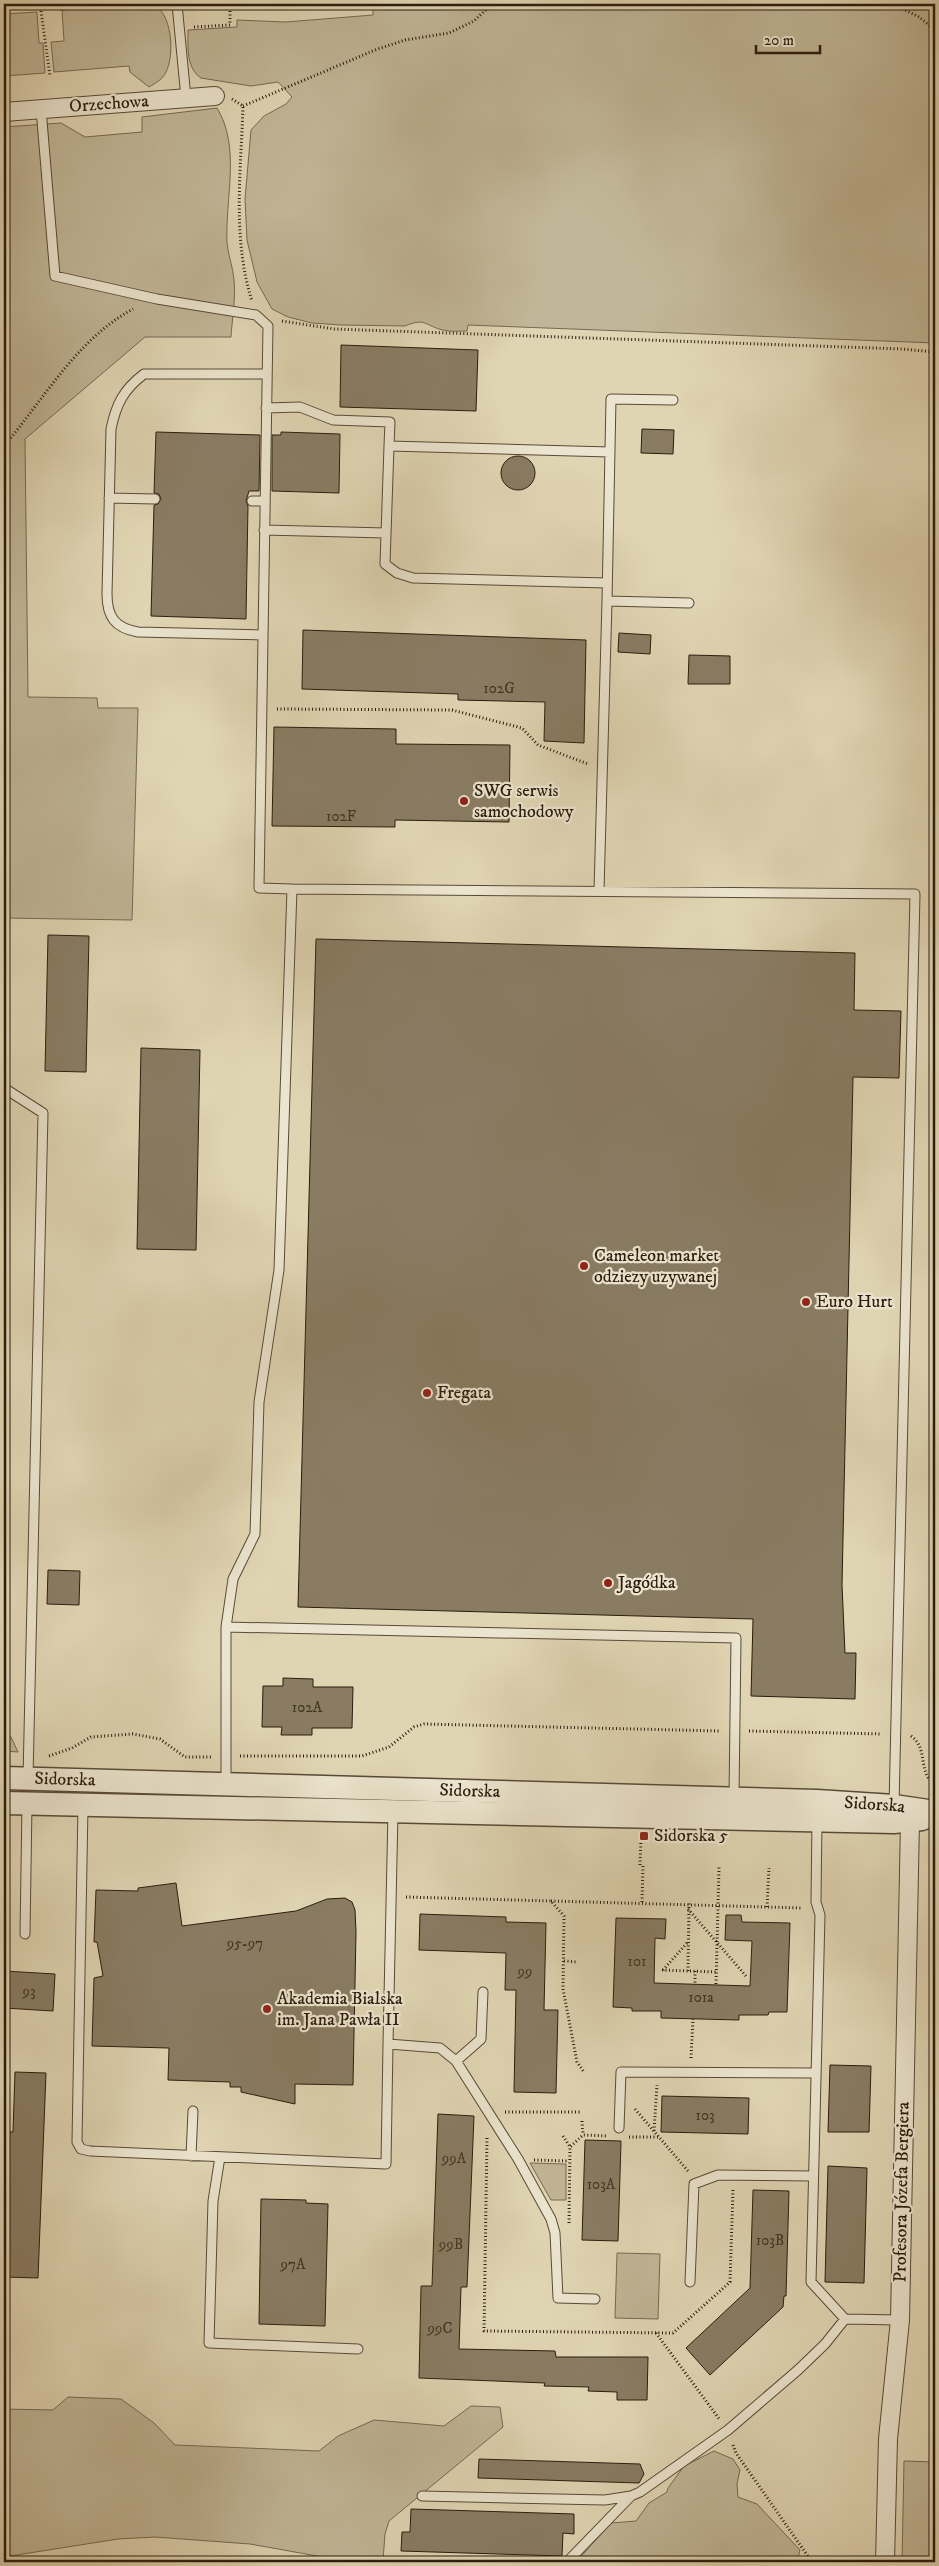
<svg xmlns="http://www.w3.org/2000/svg" width="939" height="2566" viewBox="0 0 939 2566" font-family="'IM FELL DW Pica',serif">
<style>
.green{fill:#c1b697;stroke:#766952}
.building{fill:#897c63;stroke:#2b1c0d}
.lines{fill:none;stroke-linecap:round;stroke-linejoin:round}
.service-casing{stroke:#584a36;stroke-width:11}
.minor-casing{stroke:#584a36;stroke-width:20}
.tertiary-casing{stroke:#584a36;stroke-width:25}
.path{stroke:#2b1c0d;stroke-width:3;stroke-dasharray:1 2.5;stroke-linecap:butt}
.service{stroke:#ebe4ce;stroke-width:9}
.minor{stroke:#ebe4ce;stroke-width:18}
.tertiary{stroke:#ebe4ce;stroke-width:22}
.poi-dot{fill:#8f2418;stroke:#ebe4ce;stroke-width:2}
.labels{text-anchor:middle;dominant-baseline:central;stroke-width:4.5;stroke-linejoin:round;paint-order:stroke}
.number-label{font-size:15px;fill:#423422}
.street-label{font-size:18px;fill:#2b1c0d;stroke:#ebe4ce}
.poi-label{font-size:18px;fill:#2b1c0d;stroke:#ebe4ce;text-anchor:start}
</style>
<rect width="100%" height="100%" fill="#e0d5b3"/>
<filter id="stains"><feTurbulence type="fractalNoise" baseFrequency=".004" numOctaves="4"/><feColorMatrix values="0 0 0 0 .2 0 0 0 0 .09 0 0 0 0 .02 0 0 0 .5 -.17"/></filter>
<radialGradient id="worn" r=".72"><stop offset=".6" stop-color="#630" stop-opacity="0"/><stop offset="1" stop-color="#630" stop-opacity=".3"/></radialGradient>
<path class="green" d="M 153,4 C 172,13 175,54 166,72 C 163,79 156,83 149,87 L 130,72 L 129,66 L 54,72 L 51,42 L 64,41 L 62,10 Z
M 373,4 L 935,4 L 935,343 L 468,325 L 467,331 C 460,331 450,332 443,330 C 425,326 426,317 405,326 L 341,325 L 312,323 L 288,317 L 272,309 L 257,282 L 247,240 L 245,199 L 251,130 L 264,116 L 286,104 L 292,97 L 278,82 L 251,86 L 201,78 C 186,68 188,47 188,30 L 237,27 L 237,20 L 286,22 L 373,15 Z
M 37,12 L 39,43 L 43,43 L 45,73 L 4,76 L 4,14 Z
M 217,108 C 241,147 225,198 227,243 C 228,255 233,267 234,280 C 236,299 232,319 231,337 L 145,337 L 25,439 L 28,697 L 97,698 L 98,708 L 138,708 L 132,920 L 4,918 L 4,255 L 7,252 L 4,249 L 4,127 L 61,123 L 85,137 L 142,132 L 142,117 Z
M 4,1734 L 11,1737 L 18,1752 L 4,1751 Z
M 530,2163 L 566,2164 L 566,2200 L 551,2200 Z
M 617,2253 L 660,2254 L 658,2319 L 615,2318 Z
M 68,2397 L 121,2399 L 154,2423 L 175,2445 L 319,2451 L 338,2436 L 374,2420 L 444,2426 L 471,2406 L 500,2407 L 503,2427 L 389,2521 L 385,2534 L 383,2561 L 345,2561 L 250,2544 L 155,2537 L 118,2539 L 4,2557 L 4,2409 L 53,2410 Z
M 714,2451 L 733,2459 L 740,2470 L 737,2484 L 738,2497 L 757,2504 L 800,2550 L 797,2562 L 576,2562 L 611,2523 L 636,2521 L 649,2503 L 667,2492 L 668,2488 L 684,2466 Z
M 904,2461 L 935,2462 L 935,2562 L 902,2562 Z"/>
<path class="building" d="M 341,345 L 478,350 L 476,411 L 340,407 Z
M 642,429 L 674,430 L 673,454 L 641,453 Z
M 156,432 L 260,435 L 259,491 L 249,491 L 246,501 L 248,506 L 246,619 L 151,616 L 154,505 L 158,504 L 161,499 L 159,494 L 154,493 Z
M 281,432 L 340,434 L 339,493 L 272,491 L 272,435 L 281,435 Z
M501 473a17 17 0 1 1 34 0a17 17 0 1 1-34 0Z
M 303,630 L 586,640 L 584,743 L 544,741 L 545,702 L 458,700 L 458,694 L 302,689 Z
M 619,633 L 651,635 L 650,654 L 618,652 Z
M 689,655 L 730,656 L 730,684 L 688,684 Z
M 274,727 L 396,729 L 396,744 L 510,745 L 509,822 L 395,820 L 395,827 L 272,826 Z
M 48,935 L 89,936 L 86,1072 L 45,1071 Z
M 316,939 L 855,953 L 854,1010 L 901,1011 L 899,1078 L 853,1077 L 842,1585 L 845,1653 L 856,1653 L 855,1699 L 751,1696 L 753,1619 L 298,1607 Z
M 141,1048 L 200,1050 L 196,1250 L 137,1249 Z
M 48,1570 L 80,1571 L 79,1605 L 47,1604 Z
M 283,1678 L 313,1679 L 313,1687 L 353,1687 L 352,1728 L 312,1728 L 312,1735 L 281,1735 L 282,1727 L 262,1727 L 263,1686 L 283,1686 Z
M 176,1883 L 182,1926 L 296,1911 L 327,1899 L 345,1898 L 352,1902 L 355,1910 L 356,1932 L 353,2085 L 295,2084 L 295,2104 L 241,2092 L 241,2087 L 230,2087 L 230,2082 L 168,2080 L 169,2048 L 92,2046 L 94,1978 L 103,1976 L 97,1942 L 94,1942 L 96,1890 L 138,1891 L 138,1888 Z
M 420,1914 L 506,1917 L 506,1922 L 546,1923 L 544,2010 L 558,2010 L 556,2093 L 514,2092 L 516,1990 L 505,1990 L 506,1953 L 419,1950 Z
M 726,1915 L 741,1915 L 742,1922 L 790,1923 L 787,2012 L 769,2012 L 768,2015 L 739,2015 L 739,2020 L 661,2018 L 661,2011 L 632,2011 L 632,2008 L 613,2007 L 616,1918 L 666,1919 L 665,1939 L 655,1938 L 654,1983 L 750,1986 L 752,1941 L 725,1940 Z
M 4,1971 L 55,1974 L 53,2011 L 4,2008 Z
M 830,2065 L 871,2066 L 869,2132 L 828,2132 Z
M 15,2072 L 46,2073 L 38,2278 L 4,2277 L 8,2132 L 13,2132 Z
M 662,2096 L 749,2098 L 748,2134 L 661,2132 Z
M 438,2114 L 474,2116 L 467,2287 L 461,2287 L 459,2349 L 555,2351 L 556,2357 L 648,2357 L 647,2400 L 617,2400 L 617,2392 L 588,2391 L 589,2387 L 544,2386 L 545,2383 L 419,2378 L 421,2286 L 432,2286 Z
M 585,2140 L 621,2141 L 618,2241 L 582,2240 Z
M 828,2166 L 867,2168 L 864,2283 L 825,2282 Z
M 753,2190 L 789,2191 L 786,2296 L 784,2296 L 783,2307 L 710,2375 L 686,2348 L 750,2288 Z
M 261,2199 L 306,2200 L 306,2203 L 328,2204 L 325,2326 L 259,2324 Z
M 479,2459 L 640,2464 L 644,2474 L 639,2483 L 478,2478 Z
M 411,2509 L 574,2514 L 574,2534 L 563,2533 L 562,2556 L 401,2551 L 402,2532 L 410,2532 Z"/>
<g class="lines">
<defs>
<path id="service" d="M 177,4 L 186,98
M 41,109 L 55,276 L 157,299 L 256,315 L 268,326 L 259,888 L 292,889
M 673,400 L 611,399 L 607,601 L 689,603
M 266,408 L 300,407 L 333,420 L 390,422 L 389,446
M 109,498 L 155,499
M 252,501 L 264,501
M 264,530 L 386,533
M 607,583 L 413,578 L 397,573 L 385,564 L 389,446 L 610,452
M 262,635 L 138,632 C 115,628 107,617 107,594 L 111,429 C 116,404 124,389 144,374 L 267,374
M 599,891 L 607,601
M 4,1088 L 43,1113 L 28,1778
M 226,1627 L 233,1579 L 255,1534 L 259,1402 L 279,1270 L 292,889 L 915,894 L 894,1806
M 226,1783 L 226,1627 L 736,1638 L 734,1797
M 83,1806 L 77,2142 L 81,2149 L 90,2151 L 386,2164 L 388,2044
M 393,1812 L 388,2044 L 440,2048 L 456,2061 L 518,2159 L 551,2219 L 555,2233 L 558,2298 L 595,2299
M 25,1934 L 27,1804
M 456,2061 L 481,2039 L 483,1992
M 619,2128 L 621,2072 L 815,2073
M 191,2156 L 193,2111
M 220,2157 L 213,2201 L 209,2343 L 358,2349
M 690,2282 L 694,2184 L 718,2175 L 813,2176
M 845,2319 L 900,2320
M 422,2496 L 605,2500 L 631,2496 L 640,2492 L 728,2430 L 798,2370 L 825,2344 L 845,2319 L 811,2282 L 820,1915 L 816,1902 L 817,1820
M 567,2562 L 631,2496"/>
<path id="minor" d="M 4,112 L 215,96
M 885,2562 L 888,2439 L 900,2320 L 910,1821"/>
<g id="tertiary">
<path id="s1" d="M 4,1778 L 817,1801 L 894,1806 L 935,1812"/>
<path d="M 4,1803 L 894,1822 L 922,1819"/>
</g>
</defs>
<use href="#service" class="service-casing"/>
<use href="#minor" class="minor-casing"/>
<use href="#tertiary" class="tertiary-casing"/>
<path class="path" d="M 358,4 L 359,9
M 893,4 L 919,17 L 935,30
M 41,11 L 50,76
M 194,27 L 230,25 L 230,4
M 232,99 L 243,106 C 241,171 232,238 252,301
M 243,106 L 375,50 L 405,40 L 449,33 L 474,21 L 492,4
M 282,321 L 334,329 L 902,349 L 935,352
M 4,446 C 44,399 77,339 133,309
M 277,709 L 452,710 L 522,728 L 538,745 L 588,764
M 749,1731 L 882,1734
M 911,1736 C 929,1749 917,1772 935,1785
M 49,1756 L 72,1748 L 91,1737 L 133,1734 L 160,1739 L 185,1757 L 212,1757
M 240,1756 L 362,1756 L 389,1747 L 414,1727 L 424,1724 L 720,1731
M 640,1865 L 641,1839
M 406,1897 L 551,1901 L 564,1916 L 563,1989 L 577,2062 L 584,2072
M 551,1901 L 802,1908
M 642,1902 L 643,1865
M 767,1907 L 769,1868
M 688,1909 L 746,1976
M 564,1961 L 577,1962
M 662,1970 L 717,1972
M 663,1970 L 687,1943
M 688,1971 L 689,1903
M 695,1971 L 695,1984
M 716,1984 L 719,1867
M 691,2058 L 693,2019
M 635,2109 L 688,2171
M 505,2112 L 582,2112
M 582,2121 L 583,2135
M 654,2131 L 657,2085
M 563,2136 L 570,2147
M 629,2137 L 659,2137
M 487,2138 L 484,2331 L 673,2333 L 730,2282 L 733,2189
M 534,2160 L 569,2161
M 569,2223 L 570,2147 L 583,2135 L 608,2136
M 656,2333 L 720,2420
M 733,2445 L 736,2453 L 812,2562"/>
<use href="#service" class="service"/>
<use href="#minor" class="minor"/>
<use href="#tertiary" class="tertiary"/>
</g>
<g class="poi-dot">
<circle cx="464" cy="801" r="5"/>
<circle cx="584" cy="1266" r="5"/>
<circle cx="806" cy="1302" r="5"/>
<circle cx="427" cy="1393" r="5"/>
<circle cx="608" cy="1583" r="5"/>
<rect x="639" y="1831" width="10" height="10" rx="2.5"/>
<circle cx="267" cy="2009" r="5"/>
</g>
<g class="labels">
<g class="number-label">
<text x="499" y="688">102G</text>
<text x="341" y="816">102F</text>
<text x="307" y="1707">102A</text>
<text x="245" y="1943">95-97</text>
<text x="637" y="1961">101</text>
<text x="525" y="1971">99</text>
<text x="29" y="1991">93</text>
<text x="701" y="1997">101a</text>
<text x="705" y="2115">103</text>
<text x="454" y="2158">99A</text>
<text x="601" y="2184">103A</text>
<text x="770" y="2240">103B</text>
<text x="451" y="2244">99B</text>
<text x="293" y="2264">97A</text>
<text x="440" y="2328">99C</text>
</g>
<g class="street-label">
<text transform="translate(109 104) rotate(-4)">Orzechowa</text>
<text stroke="none"><textPath href="#s1" startOffset="61">Sidorska</textPath></text>
<text stroke="none"><textPath href="#s1" startOffset="466">Sidorska</textPath></text>
<text stroke="none"><textPath href="#s1" startOffset="871">Sidorska</textPath></text>
<text transform="translate(902 2192) rotate(-89)">Profesora Józefa Bergiera</text>
</g>
<g class="poi-label">
<text x="474" y="791">SWG serwis<tspan x="474" dy="21">samochodowy</tspan></text>
<text x="594" y="1256">Cameleon market<tspan x="594" dy="21">odziezy uzywanej</tspan></text>
<text x="816" y="1302">Euro Hurt</text>
<text x="437" y="1393">Fregata</text>
<text x="618" y="1583">Jagódka</text>
<text x="654" y="1836">Sidorska 5</text>
<text x="277" y="1999">Akademia Bialska<tspan x="277" dy="21">im. Jana Pawła II</tspan></text>
</g>
</g>
<rect width="939" height="2566" fill="none" stroke="#e0d5b3" stroke-width="20"/>
<rect x="5" y="5" width="929" height="2556" fill="none" stroke="#2b1c0d" stroke-width="2.5"/>
<rect x="10" y="10" width="919" height="2546" fill="none" stroke="#2b1c0d"/>
<path d="M756 45v8h64v-8" fill="none" stroke="#2b1c0d" stroke-width="2.5"/>
<text x="764" y="45" font-size="15" fill="#2b1c0d" stroke="#ebe4ce" stroke-width="4" paint-order="stroke">20 m</text>
<rect width="100%" height="100%" filter="url(#stains)"/>
<rect width="100%" height="100%" fill="url(#worn)"/>
</svg>
